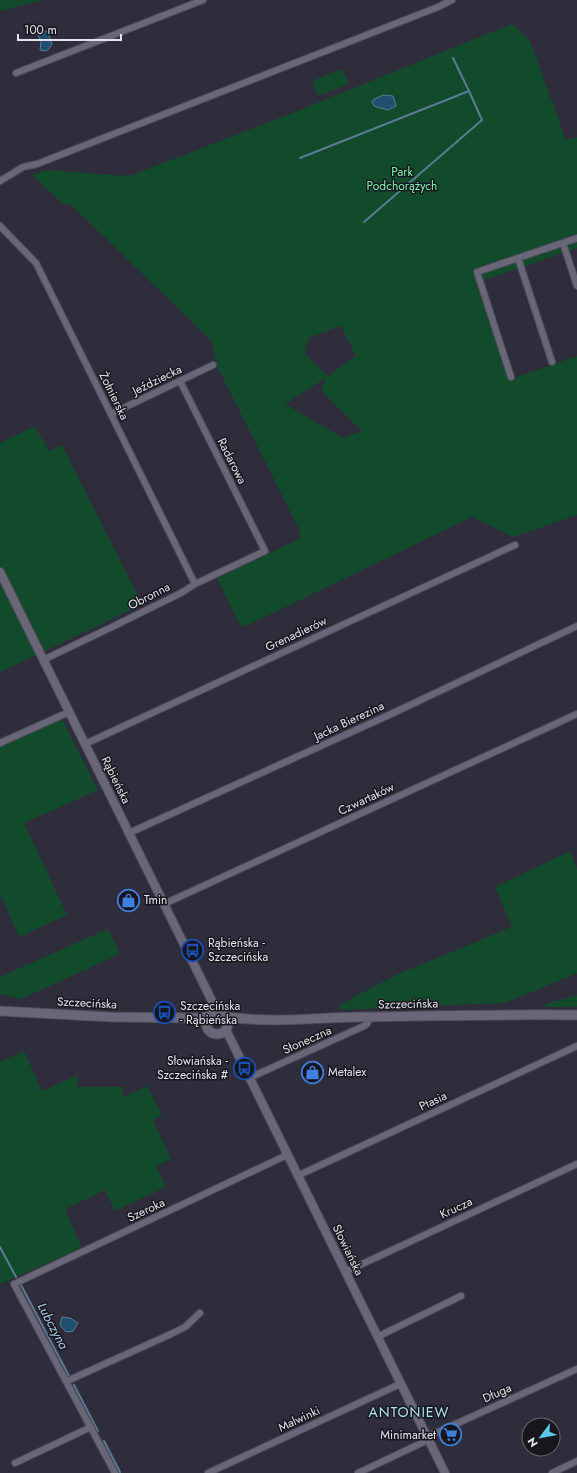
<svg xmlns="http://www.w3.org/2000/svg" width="577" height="1473" viewBox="0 0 577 1473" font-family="Jost,sans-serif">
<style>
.green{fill:#124b2c;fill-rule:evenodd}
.water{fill:#204e6f;stroke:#5b7b95}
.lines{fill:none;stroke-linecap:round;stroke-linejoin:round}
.stream{stroke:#5b7b95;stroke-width:2}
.minor-casing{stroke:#4d4b58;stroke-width:8}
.tertiary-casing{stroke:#4d4b58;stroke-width:10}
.secondary-casing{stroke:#4d4b58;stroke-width:11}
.minor{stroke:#696678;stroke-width:6}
.tertiary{stroke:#696678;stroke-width:8}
.secondary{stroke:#696678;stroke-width:9}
.labels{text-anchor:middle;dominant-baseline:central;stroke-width:3;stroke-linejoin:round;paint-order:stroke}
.park-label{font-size:12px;fill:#7df8ad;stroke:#17161d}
.street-label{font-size:12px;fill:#e5e4ee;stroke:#17161d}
.poi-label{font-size:12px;fill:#e5e4ee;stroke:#17161d;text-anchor:start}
.water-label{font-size:13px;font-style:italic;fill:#a6ceed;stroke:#17161d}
.quarter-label{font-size:14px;letter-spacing:1px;fill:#afe5f7;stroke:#17161d}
</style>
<rect width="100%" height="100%" fill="#2f2d3c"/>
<path class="green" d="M 0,0 L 43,0 L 0,11 Z
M 512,24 L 530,41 L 566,140 L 577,137 L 577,248 L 476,283 L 509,380 L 577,356 L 577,515 L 513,537 L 472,517 L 244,627 L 239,623 L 217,578 L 299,539 L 300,531 L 218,368 L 211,340 L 69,203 L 64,205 L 32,175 L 47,170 L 125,176 L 132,175 L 290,114 ZM 341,326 L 356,356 L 328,376 L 305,354 L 308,338 ZM 327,377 L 322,388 L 323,393 L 362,431 L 343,438 L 285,404 Z
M 342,69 L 349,84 L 318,96 L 312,81 Z
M 35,426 L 49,451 L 62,445 L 142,604 L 43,652 L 0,565 L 0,443 Z
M 0,579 L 37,655 L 0,672 Z
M 62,719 L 98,790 L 24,823 L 67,915 L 19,937 L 0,893 L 0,746 Z
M 570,851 L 577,869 L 577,973 L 505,1003 L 421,1006 L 414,1004 L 405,1007 L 344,1010 L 339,1008 L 341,1004 L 396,975 L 512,927 L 495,887 Z
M 108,929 L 120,954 L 21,999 L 0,994 L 0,977 Z
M 577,995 L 577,1007 L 543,1007 L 547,1004 Z
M 24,1051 L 42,1091 L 78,1075 L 77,1087 L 123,1087 L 123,1097 L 147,1086 L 162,1115 L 153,1120 L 171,1159 L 156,1166 L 166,1187 L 115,1211 L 105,1190 L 65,1209 L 82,1248 L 0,1284 L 0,1062 Z"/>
<path class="water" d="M 42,30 L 48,32 L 52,44 L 48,50 L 44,51 L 40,50 L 41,42 L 38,35 L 39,32 Z
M 383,95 L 393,96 L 396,106 L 388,110 L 374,106 L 372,102 L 373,100 Z
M 62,1317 L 70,1318 L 78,1323 L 73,1331 L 66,1332 L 60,1325 Z"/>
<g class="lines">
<path class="stream" d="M 300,158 L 469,91 L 453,58
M 364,222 L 482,120 L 469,91
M 0,1247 L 16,1277
M 21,1285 L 69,1376
M 74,1385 L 98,1431
M 104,1441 L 120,1472"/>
<defs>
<path id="minor" d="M 16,73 L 203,0
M 0,181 L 23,167 L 37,164 L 438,7 L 452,0
M 0,226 L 36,263 L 195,584
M 563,243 L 577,286
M 518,258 L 552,362
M 511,377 L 477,272 L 577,238
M 111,414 L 213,365
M 43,660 L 116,625 L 181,593 L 195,584 L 265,551 L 180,381
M 0,743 L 69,712
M 85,744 L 515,545
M 129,833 L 389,715 L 577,626
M 164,904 L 577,714
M 249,1078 L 364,1026 L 367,1024 L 370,1017
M 297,1176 L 577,1046
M 345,1272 L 577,1164
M 377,1337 L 461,1296
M 67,1381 L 171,1334 L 185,1327 L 200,1313
M 427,1437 L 577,1369
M 15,1463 L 91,1427
M 115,1473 L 14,1284 L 287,1155
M 208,1473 L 400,1384
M 358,1473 L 428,1440
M 552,1473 L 577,1461"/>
<path id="tertiary" d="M 0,572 L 211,999 L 218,1012
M 226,1030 L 445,1473"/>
<path id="secondary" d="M 0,1011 L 111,1017 L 197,1018 L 208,1017
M206 1023a11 11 0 1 1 22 0a11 11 0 1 1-22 0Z
M 227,1017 C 269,1023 314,1018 358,1017 C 431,1016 504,1014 577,1015"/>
</defs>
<use href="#minor" class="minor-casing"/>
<use href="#tertiary" class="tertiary-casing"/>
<use href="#secondary" class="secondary-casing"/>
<use href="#minor" class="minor"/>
<use href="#tertiary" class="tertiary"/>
<use href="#secondary" class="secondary"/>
</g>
<defs>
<symbol id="shop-ring" viewBox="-11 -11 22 22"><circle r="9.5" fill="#17161d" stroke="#3f7fe0" stroke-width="1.5"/><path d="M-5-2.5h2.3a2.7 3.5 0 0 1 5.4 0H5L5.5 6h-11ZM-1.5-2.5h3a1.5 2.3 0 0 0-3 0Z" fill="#3f7fe0"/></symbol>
<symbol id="bus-ring" viewBox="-11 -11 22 22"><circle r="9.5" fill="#17161d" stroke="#1a4fb4" stroke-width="1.5"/><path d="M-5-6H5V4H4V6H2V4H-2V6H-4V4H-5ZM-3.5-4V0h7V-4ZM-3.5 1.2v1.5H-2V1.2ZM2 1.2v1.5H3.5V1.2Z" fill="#1a4fb4"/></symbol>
<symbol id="supermarket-ring" viewBox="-11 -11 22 22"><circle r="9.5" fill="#17161d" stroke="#3f7fe0" stroke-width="1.5"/><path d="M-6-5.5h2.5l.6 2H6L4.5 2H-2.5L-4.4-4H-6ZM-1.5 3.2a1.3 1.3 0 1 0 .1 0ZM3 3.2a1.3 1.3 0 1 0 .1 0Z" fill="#3f7fe0"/></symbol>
</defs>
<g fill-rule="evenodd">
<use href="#shop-ring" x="116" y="888" width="25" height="25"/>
<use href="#bus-ring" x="180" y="938" width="25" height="25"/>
<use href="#bus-ring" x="152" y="1000" width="25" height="25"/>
<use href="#bus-ring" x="232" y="1056" width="25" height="25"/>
<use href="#shop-ring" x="300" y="1060" width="25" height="25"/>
<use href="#supermarket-ring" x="438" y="1422" width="25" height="25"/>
</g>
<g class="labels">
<g class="park-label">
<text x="402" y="172">Park<tspan x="402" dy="14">Podchorążych</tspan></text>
</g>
<g class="street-label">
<text transform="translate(157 380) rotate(-26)">Jeździecka</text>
<text transform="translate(114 396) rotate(64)">Żołnierska</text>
<text transform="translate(232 461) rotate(63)">Radarowa</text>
<text transform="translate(149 596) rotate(-27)">Obronna</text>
<text transform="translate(296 634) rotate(-25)">Grenadierów</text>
<text transform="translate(349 721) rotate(-25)">Jacka Bierezina</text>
<text transform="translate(116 780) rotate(64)">Rąbieńska</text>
<text transform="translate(366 799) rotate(-25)">Czwartaków</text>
<text transform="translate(87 1003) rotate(3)">Szczecińska</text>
<text transform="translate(408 1004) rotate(-1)">Szczecińska</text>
<text transform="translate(307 1040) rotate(-24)">Słoneczna</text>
<text transform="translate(433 1101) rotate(-25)">Ptasia</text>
<text transform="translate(456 1208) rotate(-25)">Krucza</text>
<text transform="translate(146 1210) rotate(-25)">Szeroka</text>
<text transform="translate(348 1250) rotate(64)">Słowiańska</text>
<text transform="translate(497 1393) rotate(-24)">Długa</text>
<text transform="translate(299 1419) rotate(-25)">Malwinki</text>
</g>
<g class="poi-label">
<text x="144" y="900">Tmin</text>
<text x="208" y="943">Rąbieńska -<tspan x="208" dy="14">Szczecińska</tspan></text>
<text x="180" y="1006">Szczecińska<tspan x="180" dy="14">- Rąbieńska</tspan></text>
<text x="228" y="1061" text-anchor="end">Słowiańska -<tspan x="228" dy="14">Szczecińska #</tspan></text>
<text x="328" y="1072">Metalex</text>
<text x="436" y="1435" text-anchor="end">Minimarket</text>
</g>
<g class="water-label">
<text transform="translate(53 1326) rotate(62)">Lubczyna</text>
</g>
<g class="quarter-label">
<text x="409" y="1412">ANTONIEW</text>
</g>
</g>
<g transform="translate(541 1437) rotate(238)"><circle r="19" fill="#17161d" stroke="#696871"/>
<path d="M0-3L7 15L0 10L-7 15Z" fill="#5bc8e7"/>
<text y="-6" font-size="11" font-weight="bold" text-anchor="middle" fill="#e5e4ee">N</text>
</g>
<path d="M18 34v6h103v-6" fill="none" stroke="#e5e4ee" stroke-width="2"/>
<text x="24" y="34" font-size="12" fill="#e5e4ee" stroke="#17161d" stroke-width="3" paint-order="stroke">100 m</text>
</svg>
